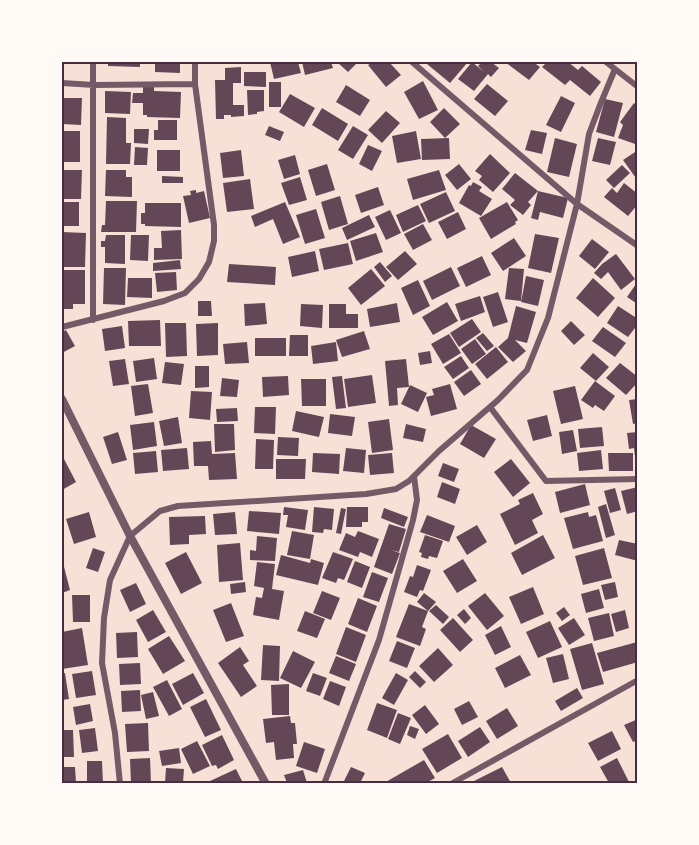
<svg xmlns="http://www.w3.org/2000/svg" width="699" height="845" viewBox="0 0 699 845" font-family="Karla,sans-serif">
<style>
.building{fill:#644757}
.lines{fill:none;stroke-linecap:round;stroke-linejoin:round}
.minor{stroke:#755966;stroke-width:6}
.tertiary{stroke:#755966;stroke-width:8}
.neatline{fill:none;stroke:#4a2c40;stroke-width:2}
</style>
<rect width="100%" height="100%" fill="#f7e1d7"/>
<path class="building" d="M 108,62 L 140,62 L 140,67 L 108,66 Z
M 155,62 L 180,62 L 180,73 L 155,72 Z
M 270,62 L 298,62 L 301,73 L 274,79 Z
M 302,62 L 331,62 L 333,68 L 305,75 Z
M 337,62 L 356,62 L 357,63 L 348,72 Z
M 373,62 L 389,62 L 401,75 L 386,87 L 368,65 Z
M 429,62 L 468,62 L 450,83 L 427,64 Z
M 472,62 L 484,72 L 478,66 L 482,62 L 491,62 L 499,68 L 491,77 L 488,74 L 474,91 L 458,79 Z
M 505,62 L 533,62 L 540,67 L 529,80 Z
M 547,62 L 568,62 L 578,70 L 582,66 L 601,82 L 590,96 L 570,80 L 565,85 L 542,67 Z
M 241,67 L 241,83 L 233,83 L 233,105 L 244,105 L 244,116 L 231,117 L 231,115 L 224,115 L 224,119 L 216,119 L 215,80 L 225,80 L 225,68 Z
M 244,72 L 266,72 L 266,87 L 244,86 Z
M 423,81 L 438,110 L 419,119 L 404,92 Z
M 269,82 L 281,82 L 281,107 L 269,107 Z
M 487,84 L 508,101 L 495,116 L 474,99 Z
M 346,85 L 370,100 L 360,116 L 336,102 Z
M 143,87 L 154,87 L 154,91 L 181,92 L 180,118 L 147,117 L 147,115 L 143,115 L 143,103 L 132,103 L 133,93 L 143,93 Z
M 247,90 L 264,90 L 264,111 L 257,112 L 257,114 L 248,115 Z
M 105,91 L 131,92 L 130,114 L 105,113 Z
M 290,94 L 315,108 L 304,127 L 279,112 Z
M 561,96 L 575,103 L 561,132 L 546,125 Z
M 63,98 L 82,98 L 81,125 L 62,124 Z
M 605,99 L 623,103 L 614,137 L 596,132 Z
M 634,103 L 638,106 L 638,145 L 618,138 L 623,125 L 620,122 Z
M 322,108 L 348,124 L 338,141 L 312,125 Z
M 444,108 L 460,124 L 445,138 L 430,122 Z
M 386,111 L 400,123 L 382,143 L 368,130 Z
M 107,117 L 126,118 L 126,143 L 131,143 L 130,164 L 106,164 Z
M 158,120 L 177,120 L 177,140 L 154,140 L 154,130 L 158,130 Z
M 269,126 L 284,132 L 280,141 L 265,135 Z
M 353,126 L 368,135 L 353,159 L 338,150 Z
M 134,129 L 149,129 L 148,144 L 134,143 Z
M 531,130 L 547,133 L 542,154 L 525,150 Z
M 62,131 L 80,131 L 80,162 L 62,162 Z
M 416,131 L 421,159 L 397,163 L 392,136 Z
M 449,138 L 450,159 L 422,160 L 421,139 Z
M 555,138 L 577,144 L 569,177 L 547,172 Z
M 598,138 L 616,142 L 610,165 L 592,161 Z
M 368,145 L 382,151 L 372,171 L 359,164 Z
M 135,147 L 148,148 L 147,165 L 134,165 Z
M 157,150 L 180,150 L 180,171 L 157,171 Z
M 241,150 L 244,176 L 223,178 L 220,153 Z
M 638,150 L 638,181 L 623,160 Z
M 490,154 L 510,173 L 493,192 L 479,180 L 482,176 L 475,171 Z
M 295,155 L 300,174 L 284,179 L 278,160 Z
M 327,164 L 335,190 L 316,196 L 308,170 Z
M 459,164 L 471,179 L 457,190 L 445,175 Z
M 622,165 L 630,173 L 614,188 L 606,180 Z
M 62,170 L 82,170 L 81,199 L 62,199 Z
M 106,170 L 126,170 L 126,177 L 132,177 L 132,197 L 105,196 Z
M 439,170 L 446,190 L 413,200 L 407,179 Z
M 515,173 L 538,191 L 568,198 L 563,218 L 540,212 L 538,220 L 531,218 L 538,191 L 528,202 L 531,205 L 523,215 L 510,205 L 515,200 L 502,189 Z
M 162,176 L 183,177 L 183,183 L 162,183 Z
M 300,177 L 307,200 L 289,205 L 281,183 Z
M 250,179 L 254,209 L 227,212 L 223,183 Z
M 473,182 L 482,187 L 479,191 L 492,199 L 481,216 L 459,203 L 469,185 L 471,186 Z
M 624,183 L 638,194 L 638,204 L 628,216 L 604,197 L 612,188 L 617,193 Z
M 378,187 L 384,205 L 361,213 L 355,195 Z
M 196,190 L 196,193 L 204,191 L 210,218 L 189,223 L 183,196 L 191,195 L 190,191 Z
M 446,192 L 455,211 L 429,223 L 420,204 Z
M 340,196 L 348,224 L 329,230 L 321,202 Z
M 106,201 L 137,201 L 136,232 L 101,232 L 102,225 L 105,225 Z
M 62,202 L 79,202 L 79,226 L 62,226 Z
M 285,202 L 300,237 L 283,244 L 273,219 L 255,227 L 251,216 Z
M 507,202 L 518,220 L 515,222 L 516,224 L 491,239 L 479,218 Z
M 145,203 L 181,203 L 181,227 L 145,226 L 145,224 L 141,224 L 141,213 L 145,213 Z
M 418,205 L 426,221 L 403,232 L 396,215 Z
M 316,209 L 325,238 L 305,244 L 296,215 Z
M 390,210 L 401,233 L 386,240 L 375,217 Z
M 458,212 L 466,229 L 447,239 L 438,222 Z
M 369,215 L 375,227 L 347,240 L 342,228 Z
M 423,224 L 432,240 L 413,250 L 404,234 Z
M 181,230 L 182,259 L 154,260 L 154,248 L 162,248 L 161,231 Z
M 62,232 L 86,233 L 85,267 L 62,267 Z
M 376,233 L 383,252 L 356,261 L 350,241 Z
M 535,234 L 559,238 L 551,273 L 528,268 Z
M 106,235 L 125,235 L 125,264 L 105,263 L 105,247 L 101,247 L 101,241 L 105,241 Z
M 131,235 L 149,235 L 148,261 L 130,260 Z
M 514,238 L 526,256 L 503,271 L 491,253 Z
M 592,239 L 609,252 L 595,269 L 579,256 Z
M 348,243 L 353,264 L 324,270 L 319,249 Z
M 315,251 L 319,271 L 292,277 L 288,257 Z
M 405,251 L 417,264 L 398,280 L 386,267 Z
M 616,254 L 635,279 L 621,290 L 608,272 L 601,279 L 594,273 L 602,264 Z
M 482,256 L 491,275 L 466,287 L 457,268 Z
M 180,260 L 181,269 L 153,271 L 153,263 Z
M 380,262 L 392,276 L 385,282 L 374,267 Z
M 229,264 L 276,267 L 275,285 L 227,282 Z
M 451,267 L 460,286 L 432,300 L 423,281 Z
M 104,268 L 126,268 L 125,305 L 103,304 Z
M 509,268 L 524,269 L 521,301 L 505,299 Z
M 371,269 L 385,286 L 361,305 L 348,288 Z
M 62,270 L 85,270 L 85,304 L 73,304 L 73,309 L 62,309 Z
M 176,272 L 177,290 L 157,292 L 155,273 Z
M 526,276 L 544,280 L 538,306 L 521,302 Z
M 128,278 L 152,278 L 152,298 L 127,297 Z
M 593,278 L 615,298 L 598,317 L 576,298 Z
M 418,280 L 430,306 L 413,315 L 401,288 Z
M 638,281 L 638,301 L 636,303 L 627,297 Z
M 498,292 L 508,322 L 493,327 L 483,297 Z
M 480,296 L 485,312 L 461,321 L 455,304 Z
M 198,301 L 211,301 L 212,316 L 198,316 Z
M 447,302 L 458,321 L 433,335 L 422,317 Z
M 265,303 L 267,324 L 245,326 L 244,304 Z
M 397,303 L 400,322 L 370,327 L 367,309 Z
M 301,304 L 323,305 L 322,328 L 300,326 Z
M 329,304 L 346,304 L 346,314 L 358,314 L 358,328 L 329,328 Z
M 516,306 L 536,312 L 527,343 L 515,340 L 526,351 L 513,362 L 498,347 L 508,338 Z
M 618,306 L 638,319 L 638,324 L 628,337 L 607,323 Z
M 472,319 L 481,332 L 459,347 L 450,333 Z
M 160,320 L 161,346 L 129,346 L 128,321 Z
M 571,321 L 585,335 L 574,345 L 561,331 Z
M 165,323 L 186,323 L 187,356 L 166,357 Z
M 218,323 L 218,355 L 197,356 L 196,324 Z
M 122,326 L 125,348 L 105,351 L 102,329 Z
M 603,327 L 626,343 L 615,357 L 592,341 Z
M 66,330 L 75,346 L 62,353 L 62,332 Z
M 364,331 L 370,349 L 342,357 L 336,340 Z
M 483,333 L 494,346 L 487,351 L 476,338 Z
M 449,334 L 461,353 L 443,364 L 431,344 Z
M 290,335 L 308,335 L 308,356 L 289,356 Z
M 255,338 L 286,338 L 286,356 L 255,356 Z
M 475,339 L 486,354 L 472,364 L 461,349 Z
M 247,342 L 249,363 L 225,364 L 223,344 Z
M 336,342 L 338,361 L 313,364 L 311,346 Z
M 496,347 L 508,362 L 487,379 L 475,364 Z
M 430,351 L 432,363 L 420,365 L 418,353 Z
M 593,353 L 609,367 L 596,381 L 580,368 Z
M 461,356 L 469,368 L 453,379 L 444,367 Z
M 154,358 L 157,379 L 136,382 L 133,361 Z
M 125,359 L 129,384 L 113,386 L 109,361 Z
M 406,359 L 409,387 L 397,388 L 398,405 L 389,406 L 385,361 Z
M 165,362 L 184,364 L 181,385 L 162,383 Z
M 620,363 L 638,377 L 638,382 L 626,395 L 606,378 Z
M 195,366 L 209,366 L 209,387 L 195,388 Z
M 471,370 L 481,384 L 464,396 L 454,382 Z
M 372,375 L 376,403 L 348,407 L 344,379 Z
M 288,376 L 289,395 L 263,397 L 262,377 Z
M 342,376 L 346,408 L 336,409 L 332,377 Z
M 222,378 L 239,380 L 237,397 L 220,396 Z
M 301,379 L 326,379 L 326,406 L 302,406 Z
M 595,381 L 615,396 L 604,411 L 595,405 L 593,408 L 581,400 Z
M 148,384 L 153,413 L 135,416 L 131,386 Z
M 450,384 L 457,409 L 431,416 L 426,397 L 434,395 L 432,389 Z
M 410,385 L 427,393 L 418,412 L 401,404 Z
M 575,386 L 583,419 L 561,424 L 553,391 Z
M 191,391 L 212,392 L 210,420 L 189,418 Z
M 638,399 L 638,423 L 633,424 L 629,400 Z
M 255,407 L 276,407 L 275,434 L 254,433 Z
M 237,408 L 238,421 L 217,422 L 216,409 Z
M 296,411 L 324,417 L 319,437 L 292,431 Z
M 330,414 L 355,417 L 352,436 L 328,433 Z
M 547,415 L 552,436 L 533,441 L 527,420 Z
M 178,417 L 182,443 L 164,446 L 159,421 Z
M 389,419 L 393,450 L 372,453 L 368,422 Z
M 154,422 L 157,446 L 133,450 L 130,425 Z
M 214,424 L 234,424 L 235,450 L 215,452 Z
M 406,424 L 426,429 L 423,442 L 403,438 Z
M 471,425 L 496,439 L 484,458 L 460,444 Z
M 602,427 L 604,446 L 580,448 L 578,429 Z
M 573,430 L 577,451 L 562,454 L 559,432 Z
M 118,432 L 127,460 L 112,464 L 103,437 Z
M 638,432 L 638,465 L 636,465 L 634,448 L 629,449 L 627,433 Z
M 278,437 L 299,438 L 298,456 L 277,455 Z
M 256,439 L 274,440 L 273,469 L 255,469 Z
M 211,441 L 212,454 L 235,453 L 237,479 L 209,480 L 208,466 L 194,466 L 193,442 Z
M 187,448 L 189,469 L 163,471 L 161,450 Z
M 346,448 L 366,450 L 364,473 L 343,471 Z
M 601,450 L 603,469 L 579,471 L 577,453 Z
M 156,451 L 158,472 L 135,474 L 133,453 Z
M 313,453 L 340,454 L 339,474 L 312,472 Z
M 392,453 L 394,473 L 370,475 L 368,455 Z
M 608,453 L 633,453 L 633,471 L 609,471 Z
M 64,459 L 76,482 L 62,490 L 62,460 Z
M 276,459 L 306,459 L 305,479 L 276,479 Z
M 511,459 L 530,483 L 513,497 L 494,472 Z
M 443,463 L 459,469 L 454,482 L 438,476 Z
M 442,482 L 460,489 L 455,504 L 437,497 Z
M 585,484 L 590,505 L 560,513 L 555,492 Z
M 638,487 L 638,511 L 627,514 L 621,491 Z
M 615,488 L 621,510 L 610,513 L 604,491 Z
M 533,493 L 543,514 L 532,520 L 538,533 L 515,545 L 500,514 L 520,504 L 518,500 Z
M 606,504 L 615,535 L 606,538 L 598,507 Z
M 284,507 L 308,510 L 305,530 L 286,527 L 288,515 L 283,515 Z
M 314,507 L 334,509 L 332,530 L 324,529 L 323,533 L 312,532 Z
M 347,507 L 368,507 L 368,522 L 362,522 L 362,527 L 346,527 Z
M 341,508 L 346,509 L 341,534 L 336,533 Z
M 384,508 L 408,517 L 404,527 L 381,518 Z
M 249,511 L 281,513 L 279,534 L 247,531 Z
M 89,512 L 96,537 L 74,544 L 66,519 Z
M 235,512 L 237,534 L 215,535 L 213,514 Z
M 588,512 L 589,517 L 596,515 L 603,541 L 573,549 L 564,518 Z
M 427,515 L 455,526 L 449,542 L 420,532 Z
M 205,516 L 206,534 L 189,535 L 189,544 L 170,545 L 169,517 Z
M 389,524 L 406,529 L 399,552 L 391,550 L 400,553 L 392,574 L 374,567 Z
M 477,525 L 487,542 L 467,555 L 456,537 Z
M 292,531 L 314,535 L 310,559 L 287,555 Z
M 358,531 L 379,539 L 372,557 L 360,552 L 358,557 L 339,550 L 346,533 L 355,537 Z
M 425,535 L 443,541 L 437,558 L 429,556 L 428,559 L 421,557 L 422,553 L 419,552 Z
M 543,535 L 555,558 L 522,575 L 511,553 Z
M 257,536 L 277,538 L 275,561 L 250,560 L 250,550 L 256,551 Z
M 619,540 L 638,544 L 638,561 L 615,555 Z
M 240,543 L 243,580 L 219,582 L 217,545 Z
M 93,548 L 105,552 L 98,572 L 86,568 Z
M 604,548 L 612,578 L 583,585 L 575,556 Z
M 186,552 L 202,583 L 181,594 L 165,563 Z
M 333,552 L 353,559 L 344,580 L 338,578 L 336,583 L 322,578 Z
M 281,555 L 310,563 L 311,559 L 324,563 L 318,585 L 276,575 Z
M 62,559 L 70,590 L 62,593 Z
M 463,559 L 477,581 L 457,593 L 443,571 Z
M 355,561 L 370,567 L 362,588 L 347,582 Z
M 257,562 L 275,564 L 272,589 L 284,591 L 279,620 L 253,615 L 256,597 L 262,598 L 264,588 L 254,586 Z
M 417,565 L 431,570 L 423,591 L 420,590 L 417,597 L 404,592 L 410,576 L 413,577 Z
M 372,572 L 388,578 L 379,602 L 363,597 Z
M 245,582 L 246,592 L 231,594 L 230,584 Z
M 615,582 L 618,597 L 605,600 L 601,585 Z
M 136,583 L 146,604 L 130,612 L 120,590 Z
M 533,587 L 544,614 L 521,624 L 509,597 Z
M 599,589 L 604,608 L 586,613 L 581,594 Z
M 322,591 L 340,598 L 331,620 L 313,613 Z
M 424,593 L 436,602 L 428,611 L 417,602 Z
M 485,593 L 504,616 L 487,630 L 468,606 Z
M 72,595 L 90,595 L 90,622 L 73,622 Z
M 358,598 L 377,606 L 367,632 L 348,624 Z
M 231,603 L 244,636 L 226,642 L 213,610 Z
M 409,604 L 428,611 L 422,627 L 426,629 L 420,646 L 396,637 Z
M 436,605 L 449,617 L 443,624 L 429,611 Z
M 564,607 L 570,615 L 562,621 L 556,613 Z
M 464,609 L 471,618 L 465,624 L 457,615 Z
M 153,610 L 166,632 L 148,642 L 136,620 Z
M 625,610 L 629,628 L 616,632 L 611,614 Z
M 305,611 L 325,619 L 317,638 L 297,631 Z
M 609,613 L 614,636 L 594,641 L 588,618 Z
M 453,618 L 473,640 L 460,652 L 440,630 Z
M 574,618 L 585,635 L 569,645 L 558,628 Z
M 550,621 L 562,647 L 538,658 L 526,632 Z
M 501,626 L 511,647 L 495,655 L 485,635 Z
M 346,627 L 366,635 L 356,662 L 336,654 Z
M 82,628 L 88,665 L 62,669 L 62,632 Z
M 137,632 L 138,657 L 117,658 L 116,633 Z
M 169,636 L 185,661 L 163,674 L 148,649 Z
M 397,641 L 415,648 L 407,668 L 389,661 Z
M 637,642 L 638,662 L 603,672 L 597,653 Z
M 592,643 L 604,684 L 582,690 L 570,649 Z
M 263,645 L 280,646 L 279,681 L 261,680 Z
M 240,647 L 249,661 L 243,665 L 257,686 L 241,697 L 218,663 Z
M 438,648 L 453,665 L 434,682 L 419,666 Z
M 293,651 L 315,662 L 301,688 L 280,678 Z
M 563,654 L 569,679 L 553,683 L 546,658 Z
M 520,655 L 531,675 L 505,688 L 495,668 Z
M 336,656 L 356,664 L 349,681 L 329,673 Z
M 140,663 L 141,684 L 120,685 L 119,664 Z
M 92,671 L 96,695 L 76,698 L 72,674 Z
M 415,671 L 426,682 L 420,688 L 409,677 Z
M 62,673 L 65,673 L 69,699 L 62,700 Z
M 193,673 L 204,693 L 183,705 L 172,684 Z
M 313,673 L 327,678 L 320,696 L 306,691 Z
M 396,673 L 408,680 L 394,705 L 382,698 Z
M 167,680 L 182,709 L 169,716 L 153,687 Z
M 330,681 L 346,687 L 339,706 L 323,699 Z
M 289,684 L 289,715 L 272,715 L 271,685 Z
M 577,688 L 583,698 L 561,711 L 555,701 Z
M 140,690 L 141,711 L 122,712 L 121,691 Z
M 153,692 L 159,716 L 146,719 L 141,695 Z
M 206,699 L 221,730 L 205,737 L 190,707 Z
M 469,701 L 478,717 L 462,725 L 454,709 Z
M 377,703 L 397,710 L 387,738 L 367,730 Z
M 90,704 L 93,721 L 76,725 L 73,707 Z
M 425,705 L 439,724 L 426,734 L 412,715 Z
M 507,708 L 518,726 L 497,739 L 486,721 Z
M 398,713 L 411,718 L 400,744 L 388,739 Z
M 290,716 L 291,723 L 295,723 L 297,744 L 293,744 L 294,758 L 276,760 L 274,742 L 266,743 L 263,719 Z
M 638,719 L 638,740 L 633,742 L 624,725 Z
M 148,723 L 149,751 L 127,752 L 125,724 Z
M 410,726 L 419,729 L 415,739 L 407,735 Z
M 480,727 L 490,742 L 468,757 L 458,741 Z
M 95,728 L 98,751 L 82,753 L 79,730 Z
M 62,730 L 73,730 L 74,757 L 62,757 Z
M 612,731 L 621,749 L 598,761 L 588,743 Z
M 448,734 L 462,758 L 437,773 L 422,749 Z
M 222,735 L 234,760 L 218,769 L 216,765 L 212,766 L 202,745 Z
M 197,741 L 210,766 L 193,774 L 181,749 Z
M 304,742 L 325,749 L 317,773 L 296,766 Z
M 179,748 L 181,763 L 162,766 L 159,751 Z
M 150,758 L 151,783 L 131,783 L 130,759 Z
M 617,758 L 629,782 L 626,783 L 609,783 L 600,767 Z
M 424,760 L 435,778 L 426,783 L 384,783 Z
M 87,761 L 102,761 L 103,783 L 87,783 Z
M 62,767 L 75,767 L 76,783 L 62,783 Z
M 351,767 L 365,773 L 360,783 L 343,783 Z
M 502,767 L 511,783 L 470,783 Z
M 166,768 L 184,769 L 183,783 L 165,783 Z
M 236,769 L 243,783 L 212,783 L 210,781 Z
M 303,770 L 307,783 L 287,783 L 284,775 Z"/>
<g class="lines">
<path class="minor" d="M 412,62 L 577,204 L 638,246
M 606,62 L 638,87
M 62,83 L 94,85 L 195,84
M 93,320 L 93,62
M 62,327 L 164,301 L 185,293 L 199,279 L 209,262 L 214,241 L 214,225 L 195,84 L 195,62
M 490,407 L 546,481 L 638,479
M 120,784 L 115,733 L 102,663 L 104,618 L 110,580 L 130,536 L 160,511 L 178,506 L 366,494 L 396,489 L 409,481 L 439,451 L 498,400 L 527,370 L 548,318 L 577,204 L 589,134 L 600,105 L 615,69
M 324,784 L 379,640 L 413,520 L 417,500 L 414,476
M 451,784 L 638,680"/>
<path class="tertiary" d="M 62,399 L 130,536 L 266,784"/>
</g>
<rect width="699" height="845" fill="none" stroke="#fffaf5" stroke-width="126"/>
<rect x="63" y="63" width="573" height="719" class="neatline"/>
</svg>
